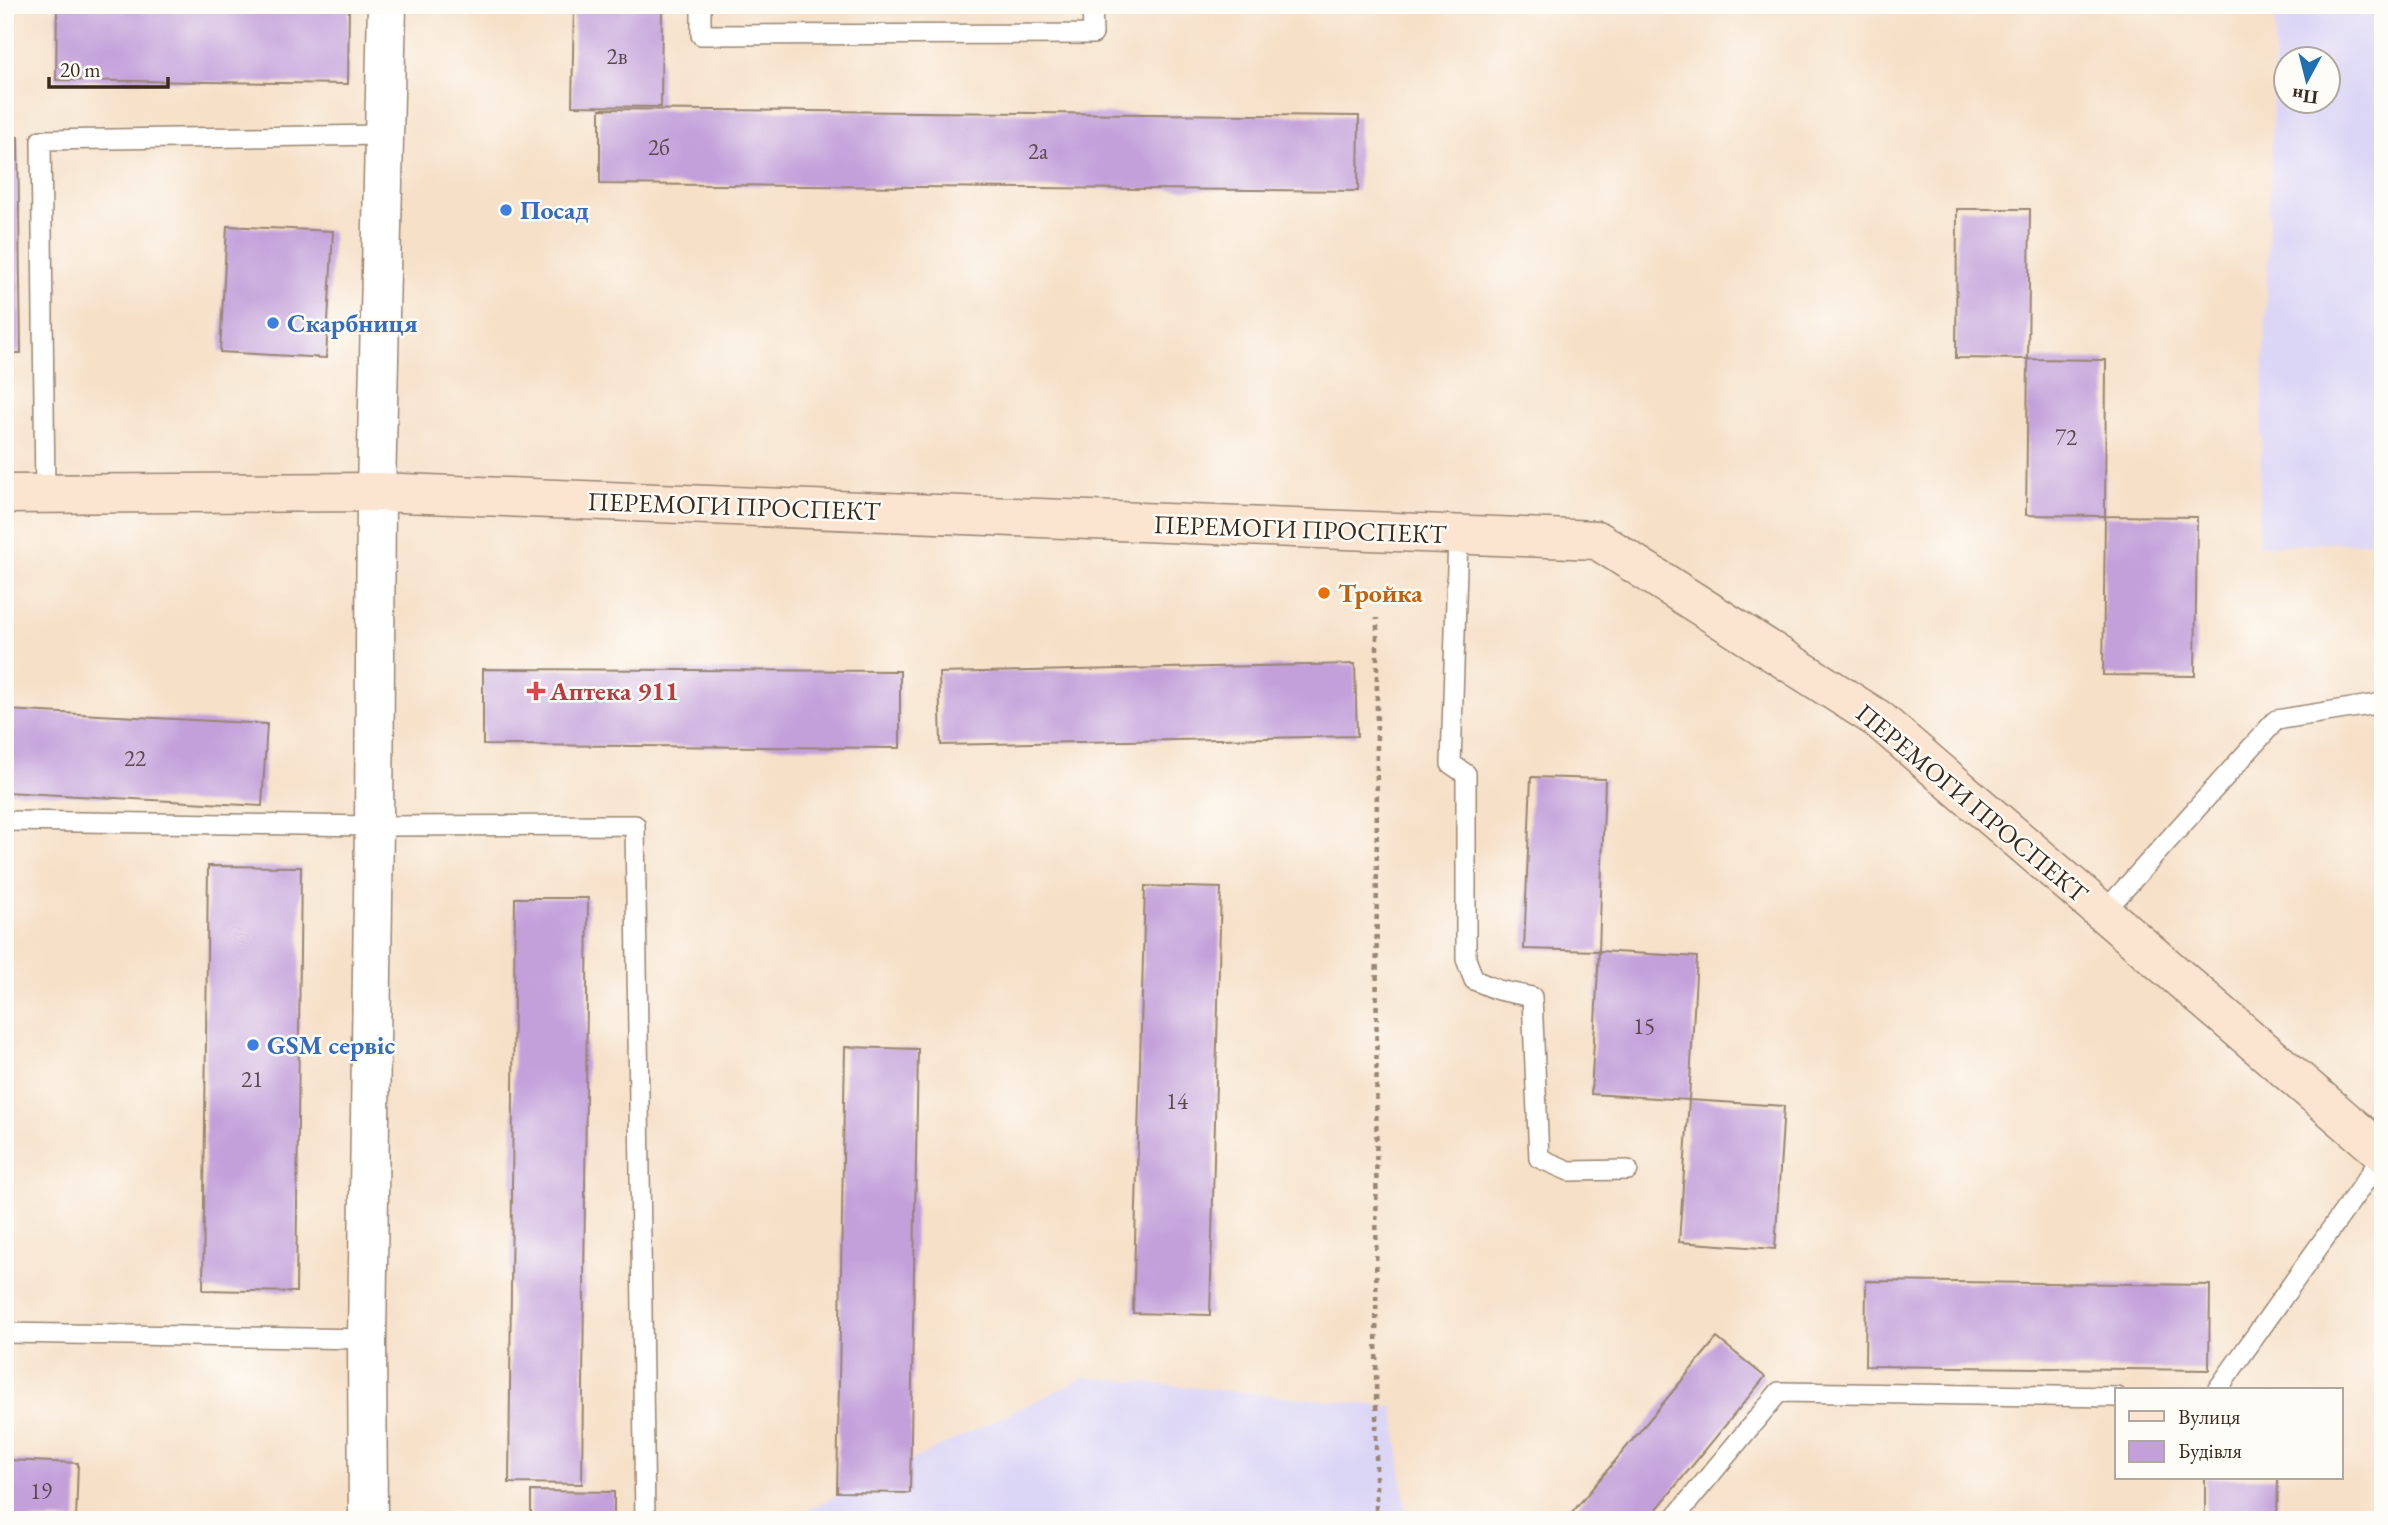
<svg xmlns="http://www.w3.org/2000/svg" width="2388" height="1525" viewBox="0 0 2388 1525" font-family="'EB Garamond',serif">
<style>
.built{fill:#dcd6f6;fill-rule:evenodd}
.building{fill:#c3a0da}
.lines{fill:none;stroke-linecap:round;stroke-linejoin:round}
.lane-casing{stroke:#988572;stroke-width:22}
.street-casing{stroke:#988572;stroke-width:41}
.secondary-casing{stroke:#988572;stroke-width:41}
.path{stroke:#988572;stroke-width:4.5;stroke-dasharray:5 5;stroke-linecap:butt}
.lane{stroke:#fff;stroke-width:19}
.street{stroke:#fff;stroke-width:38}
.secondary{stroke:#fce5d0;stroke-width:38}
.shop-dot{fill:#3f7fe0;stroke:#fdfcf7;stroke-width:2.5}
.food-dot{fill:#e8710a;stroke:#fdfcf7;stroke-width:2.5}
.health-dot{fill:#e0444e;stroke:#fdfcf7;stroke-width:2.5}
.labels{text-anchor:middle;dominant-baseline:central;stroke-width:5;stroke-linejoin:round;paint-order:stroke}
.number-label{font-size:23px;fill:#5d484d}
.shop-label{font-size:26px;font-weight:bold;fill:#366cbe;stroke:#fdfcf7;text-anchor:start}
.street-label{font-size:26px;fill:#3b2a1e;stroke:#fdfcf7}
.food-label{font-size:26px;font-weight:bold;fill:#c56008;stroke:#fdfcf7;text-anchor:start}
.health-label{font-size:26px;font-weight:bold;fill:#be3a42;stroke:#fdfcf7;text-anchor:start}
</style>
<rect width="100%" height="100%" fill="#fdfcf7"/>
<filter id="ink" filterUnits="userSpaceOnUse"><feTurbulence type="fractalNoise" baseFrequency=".0143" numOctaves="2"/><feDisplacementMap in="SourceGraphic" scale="14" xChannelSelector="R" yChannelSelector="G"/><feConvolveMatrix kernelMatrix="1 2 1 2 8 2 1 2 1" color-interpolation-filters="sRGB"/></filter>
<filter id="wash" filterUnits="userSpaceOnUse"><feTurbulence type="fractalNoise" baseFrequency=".00686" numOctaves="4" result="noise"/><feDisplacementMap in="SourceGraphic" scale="28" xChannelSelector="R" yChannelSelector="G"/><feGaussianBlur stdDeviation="1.57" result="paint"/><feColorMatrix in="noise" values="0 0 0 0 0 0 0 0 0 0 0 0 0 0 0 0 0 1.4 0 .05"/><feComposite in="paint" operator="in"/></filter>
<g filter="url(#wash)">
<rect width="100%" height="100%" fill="#f6e0c7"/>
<path class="built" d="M 2276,5 L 2383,5 L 2383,541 L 2258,546 ZM 2286,60 L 2328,60 L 2328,102 L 2286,102 Z
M 1086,1377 L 1394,1407 L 1407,1520 L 786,1520 Z"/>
<g id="blocks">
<path class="building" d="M 57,5 L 349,5 L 348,84 L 56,80 Z
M 574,5 L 662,5 L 661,107 L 572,106 Z
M 600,109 L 1359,116 L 1358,191 L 600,184 Z
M 5,137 L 18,137 L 21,353 L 5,353 Z
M 1957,209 L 2030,209 L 2028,359 L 1956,358 Z
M 227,226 L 333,231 L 326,358 L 220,352 Z
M 2028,359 L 2106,360 L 2105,516 L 2197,517 L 2195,676 L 2103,675 L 2105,516 L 2026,515 Z
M 1355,664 L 1357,736 L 941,745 L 939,673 Z
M 483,669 L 900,671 L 900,748 L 483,745 Z
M 5,710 L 267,724 L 262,806 L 5,792 Z
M 1531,777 L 1605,779 L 1599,951 L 1524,949 Z
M 208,866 L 301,867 L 296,1292 L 203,1290 Z
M 1145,886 L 1221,888 L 1210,1315 L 1133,1313 Z
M 515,898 L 588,898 L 582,1484 L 509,1483 Z
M 1599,951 L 1697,957 L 1689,1100 L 1591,1094 Z
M 845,1047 L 918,1049 L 910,1493 L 837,1492 Z
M 1689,1100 L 1784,1106 L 1775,1249 L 1679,1242 Z
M 1866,1281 L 2210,1285 L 2209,1370 L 1865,1366 Z
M 1717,1338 L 1765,1377 L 1648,1520 L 1566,1520 Z
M 5,1460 L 78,1463 L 76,1520 L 5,1520 Z
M 2205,1478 L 2278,1478 L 2277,1520 L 2205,1520 Z
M 531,1491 L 614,1492 L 614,1520 L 531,1520 Z"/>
</g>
</g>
<g filter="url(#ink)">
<use href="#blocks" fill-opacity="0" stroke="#988572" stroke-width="2"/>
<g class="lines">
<defs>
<path id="lane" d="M 701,5 L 701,35 L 1093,34 L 1092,5
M 45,493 L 41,140 L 384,135
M 1458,535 L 1451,764 L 1466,774 L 1466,959 L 1474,980 L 1498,990 L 1532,997 L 1539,1158 L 1569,1171 L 1628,1170
M 5,821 L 374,826 L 635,825 L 645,1520
M 2103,913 L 2276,720 L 2383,703
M 5,1333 L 367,1339
M 2217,1390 L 2383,1156
M 1673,1520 L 1779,1392 L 2117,1397"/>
<path id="street" d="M 368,1520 L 367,1339 L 374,826 L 376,492 L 387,5"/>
<path id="secondary" d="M 5,494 L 376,492 L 1597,540 L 1878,719 L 2383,1153"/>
</defs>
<use href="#lane" class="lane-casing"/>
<use href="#street" class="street-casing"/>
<use href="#secondary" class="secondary-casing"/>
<path class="path" d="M 1376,1520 L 1377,618"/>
<use href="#lane" class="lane"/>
<use href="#street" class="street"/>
<use href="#secondary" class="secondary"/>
</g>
</g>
<g class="shop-dot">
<circle cx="506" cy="210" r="7"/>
<circle cx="273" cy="323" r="7"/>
<circle cx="253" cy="1045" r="7"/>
</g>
<circle class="food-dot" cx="1324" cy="593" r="7"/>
<path class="health-dot" d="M532.5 680.5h7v7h7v7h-7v7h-7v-7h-7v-7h7z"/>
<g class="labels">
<g class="number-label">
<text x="617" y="56">2в</text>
<text x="659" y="147">2б</text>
<text x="1038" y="151">2а</text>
<text x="2066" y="437">72</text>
<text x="135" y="758">22</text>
<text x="1644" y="1026">15</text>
<text x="252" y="1079">21</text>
<text x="1177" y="1101">14</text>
<text x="41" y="1491">19</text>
</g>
<g class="shop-label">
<text x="520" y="210">Посад</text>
<text x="287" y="323">Скарбниця</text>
<text x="267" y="1045">GSM сервіс</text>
</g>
<g class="street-label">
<text transform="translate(734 506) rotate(2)">ПЕРЕМОГИ ПРОСПЕКТ</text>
<text transform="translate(1300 529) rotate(2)">ПЕРЕМОГИ ПРОСПЕКТ</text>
<text transform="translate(1972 803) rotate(40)">ПЕРЕМОГИ ПРОСПЕКТ</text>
</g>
<g class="food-label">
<text x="1338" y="593">Тройка</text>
</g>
<g class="health-label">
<text x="550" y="691">Аптека 911</text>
</g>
</g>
<rect width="2388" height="1525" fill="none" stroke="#fdfcf7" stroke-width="28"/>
<rect x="2115" y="1388" width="228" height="91" fill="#fdfcf7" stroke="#afa8a0" stroke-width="2"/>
<rect x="2129" y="1411" width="35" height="10" fill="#fce5d0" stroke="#afa8a0" stroke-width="2"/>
<text x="2178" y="1424" font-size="21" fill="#3b2a1e">Вулиця</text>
<rect x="2129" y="1441" width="35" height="21" fill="#c3a0da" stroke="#afa8a0" stroke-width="2"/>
<text x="2178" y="1458" font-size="21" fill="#3b2a1e">Будівля</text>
<g transform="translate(2307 80) rotate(187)"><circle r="33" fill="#fdfcf7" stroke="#afa8a0" stroke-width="2"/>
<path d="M0-5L12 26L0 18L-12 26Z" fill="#1f6fb2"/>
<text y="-10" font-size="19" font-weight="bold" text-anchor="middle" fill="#3b2a1e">Пн</text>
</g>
<path d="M49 77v10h119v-10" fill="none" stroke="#3b2a1e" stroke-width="3.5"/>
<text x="60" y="77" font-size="21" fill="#3b2a1e" stroke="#fdfcf7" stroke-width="5" paint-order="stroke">20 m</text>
</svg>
